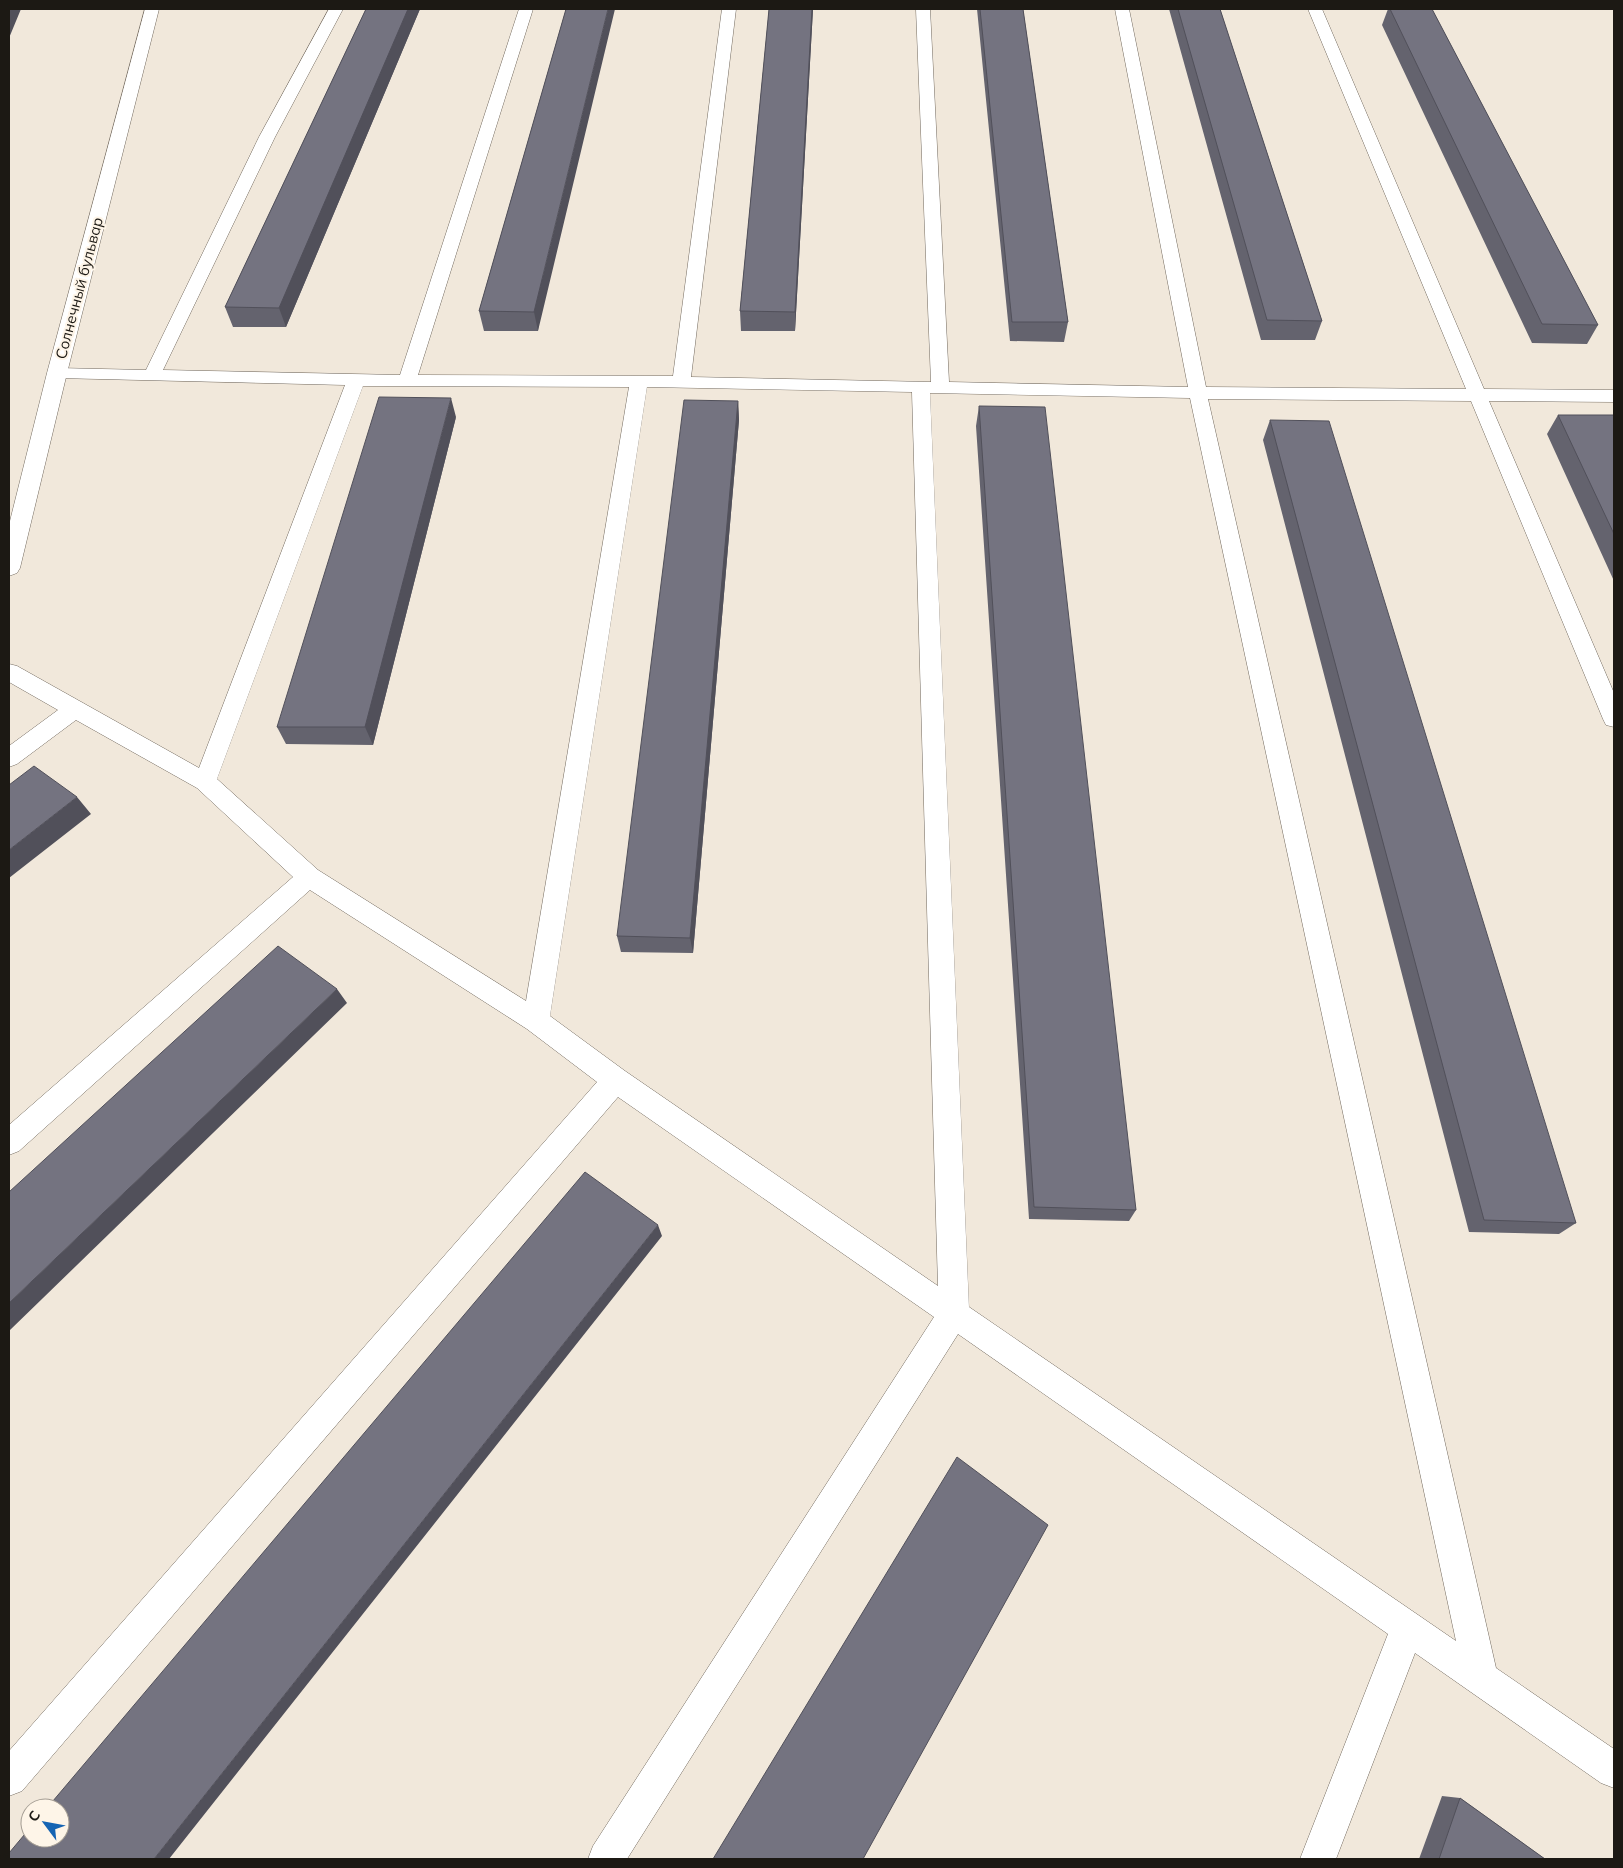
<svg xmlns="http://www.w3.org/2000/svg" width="1623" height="1868" viewBox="0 0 1623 1868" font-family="Mulish,sans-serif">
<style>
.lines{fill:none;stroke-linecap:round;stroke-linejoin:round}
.service-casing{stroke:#736a5f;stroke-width:1}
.minor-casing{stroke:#736a5f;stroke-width:1}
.service{fill:#fff;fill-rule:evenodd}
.minor{fill:#fff;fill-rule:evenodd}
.wall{fill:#64636e}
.shaded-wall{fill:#51505a}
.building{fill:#747380;stroke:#51505a}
.labels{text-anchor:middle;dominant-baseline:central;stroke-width:4;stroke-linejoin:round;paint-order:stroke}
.far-street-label{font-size:15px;fill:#1c1914;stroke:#fef5e8}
</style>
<rect width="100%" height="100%" fill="#f1e8db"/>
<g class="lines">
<defs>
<path id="service" d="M 329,9 L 343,9 L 275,137 L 163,370 L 400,375 L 519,9 L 533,9 L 418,375 L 673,376 L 722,9 L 736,9 L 691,377 L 931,382 L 916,9 L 930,9 L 949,382 L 1188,387 L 1115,9 L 1129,9 L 1206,387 L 1466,389 L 1308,9 L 1322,9 L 1484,389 L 1614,390 L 1614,402 L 1489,401 L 1614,693 L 1614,727 L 1606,725 L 1603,719 L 1471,401 L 1208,399 L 1496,1668 L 1614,1749 L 1614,1788 L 1601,1783 L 1415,1653 L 1336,1859 L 1300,1859 L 1388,1634 L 958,1334 L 627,1859 L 588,1859 L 593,1846 L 934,1317 L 618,1097 L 22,1791 L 9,1796 L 9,1751 L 597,1082 L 527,1029 L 310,890 L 19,1151 L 9,1155 L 9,1125 L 293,877 L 197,788 L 76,720 L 17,764 L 9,767 L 9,746 L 58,710 L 9,682 L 9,664 L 17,666 L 199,768 L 345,385 L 57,378 L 51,377 L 48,373 L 51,369 L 57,368 L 146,370 L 259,137 ZM 363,386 L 629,387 L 526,1001 L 318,870 L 217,779 ZM 647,387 L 912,392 L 938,1286 L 625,1071 L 550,1016 ZM 930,393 L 1190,398 L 1456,1641 L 969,1307 Z"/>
<path id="minor" d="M 145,9 L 159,9 L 67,373 L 20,568 L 17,573 L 9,576 L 9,525 L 47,373 Z"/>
</defs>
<use href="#service" class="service-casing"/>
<use href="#minor" class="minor-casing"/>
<use href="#service" class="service"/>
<use href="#minor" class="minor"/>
</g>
<path class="wall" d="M 366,9 L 420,9 L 286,327 L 233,327 L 225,307 Z
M 566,9 L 538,331 L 484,331 L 479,311 Z
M 769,9 L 813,9 L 795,331 L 741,331 L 740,311 Z
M 977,9 L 1023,9 L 1068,322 L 1064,342 L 1010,341 Z
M 1169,9 L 1220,9 L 1322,321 L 1315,340 L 1261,340 Z
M 1388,9 L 1432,9 L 1598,325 L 1587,344 L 1532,343 L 1382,25 Z
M 738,401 L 739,420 L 693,953 L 621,952 L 617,936 Z
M 979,406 L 1136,1210 L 1129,1221 L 1029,1219 L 976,426 Z
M 1558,415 L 1614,415 L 1614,581 L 1547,434 Z
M 456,417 L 373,745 L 286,744 L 277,727 Z
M 1270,420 L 1576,1223 L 1559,1234 L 1469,1232 L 1263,440 Z
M 1442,1796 L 1460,1798 L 1545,1859 L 1419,1859 Z"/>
<path class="shaded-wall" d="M 9,9 L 21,9 L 9,38 Z
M 408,9 L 420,9 L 286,327 L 279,308 Z
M 608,9 L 615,9 L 538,331 L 534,312 Z
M 812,9 L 813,9 L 795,331 L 795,312 Z
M 451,398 L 456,417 L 373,745 L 365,727 Z
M 738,401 L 739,420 L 693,953 L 690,938 Z
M 77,797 L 91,814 L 9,878 L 9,850 Z
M 337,989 L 347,1003 L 9,1331 L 9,1303 Z
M 658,1225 L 662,1236 L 169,1859 L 154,1859 Z"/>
<path class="building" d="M 366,9 L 408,9 L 279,308 L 225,307 Z
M 566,9 L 608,9 L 534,312 L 479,311 Z
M 769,9 L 812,9 L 795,312 L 740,311 Z
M 980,9 L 1023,9 L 1068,322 L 1012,322 Z
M 1178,9 L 1220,9 L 1322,321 L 1267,320 Z
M 1390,9 L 1432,9 L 1598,325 L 1542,324 Z
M 379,397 L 451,398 L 365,727 L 277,727 Z
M 684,400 L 738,401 L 690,938 L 617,936 Z
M 979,406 L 1045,407 L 1136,1210 L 1034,1207 Z
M 1558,415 L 1614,415 L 1614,534 Z
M 1270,420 L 1329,421 L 1576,1223 L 1484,1220 Z
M 34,766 L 77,797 L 9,850 L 9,785 Z
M 278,946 L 337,989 L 9,1303 L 9,1192 Z
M 585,1172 L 658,1225 L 154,1859 L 9,1859 L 9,1853 L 30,1828 L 30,1838 L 60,1838 L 60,1808 L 47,1808 Z
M 957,1457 L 1048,1525 L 863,1859 L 713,1859 Z
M 1460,1798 L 1545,1859 L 1439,1859 Z"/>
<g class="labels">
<g class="far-street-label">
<text transform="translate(79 288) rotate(-75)">Солнечный бульвар</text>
</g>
</g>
<rect width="1623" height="1868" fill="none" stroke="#1c1914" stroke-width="20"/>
<g transform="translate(45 1823) rotate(302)"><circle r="24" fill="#fef5e8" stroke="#a49d93"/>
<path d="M0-4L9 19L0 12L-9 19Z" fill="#1564b3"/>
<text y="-8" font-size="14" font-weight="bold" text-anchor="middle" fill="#1c1914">С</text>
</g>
</svg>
